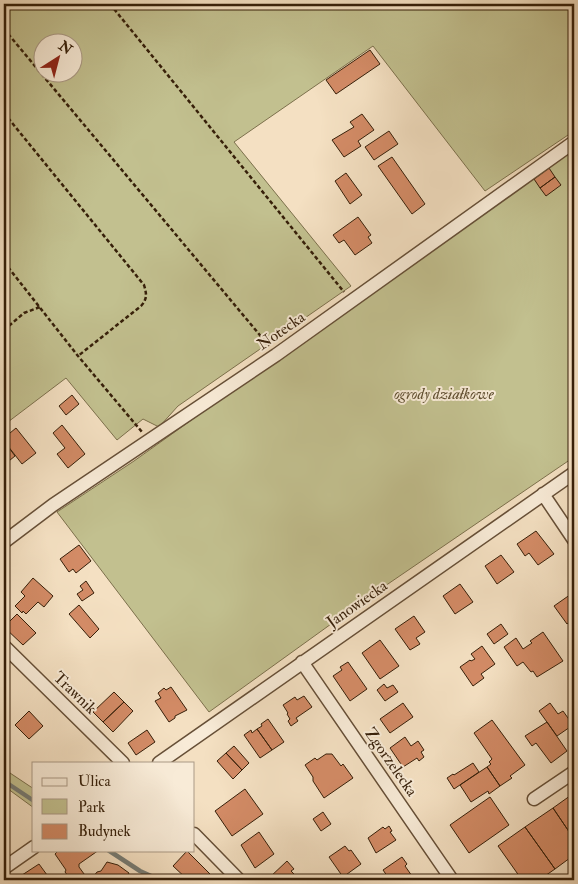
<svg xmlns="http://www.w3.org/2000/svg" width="578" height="884" viewBox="0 0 578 884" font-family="'IM FELL Double Pica',serif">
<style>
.green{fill:#c2c08f;stroke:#7c704c;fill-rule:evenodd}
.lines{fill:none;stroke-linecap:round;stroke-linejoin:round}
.stream{stroke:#767c75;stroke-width:4.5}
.building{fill:#d38b66;stroke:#361f09}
.minor-casing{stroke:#664f37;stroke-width:15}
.path{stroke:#361f09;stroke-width:2.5;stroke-dasharray:4 2.5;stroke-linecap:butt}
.minor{stroke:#f8ebd7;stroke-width:12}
.labels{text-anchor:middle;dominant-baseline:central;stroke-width:4;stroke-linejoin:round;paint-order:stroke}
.street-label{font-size:16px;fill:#361f09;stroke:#f8ebd7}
.park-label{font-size:16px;font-style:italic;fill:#604f31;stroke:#f8ebd7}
</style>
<rect width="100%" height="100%" fill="#f4e0c2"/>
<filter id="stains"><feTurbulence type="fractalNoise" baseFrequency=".004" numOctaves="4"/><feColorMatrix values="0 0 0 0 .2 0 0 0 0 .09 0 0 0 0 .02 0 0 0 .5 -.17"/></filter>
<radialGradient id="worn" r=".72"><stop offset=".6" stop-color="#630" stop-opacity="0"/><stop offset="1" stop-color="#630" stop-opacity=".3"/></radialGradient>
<path class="green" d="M 4,4 L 574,4 L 574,131 L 485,191 L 373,46 L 234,142 L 351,286 L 178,406 L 159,427 L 143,419 L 117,440 L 66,378 L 4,425 ZM 42,42 L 72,42 L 72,72 L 42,72 Z
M 574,147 L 574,457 L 363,601 L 209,712 L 57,512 L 134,461 Z
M 4,769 L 34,789 L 34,808 L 4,786 Z"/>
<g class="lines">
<path class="stream" d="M 4,781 L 34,801
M 108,850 L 140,871 L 160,880"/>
</g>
<path class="building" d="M 370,50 L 380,64 L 336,94 L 326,80 Z
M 362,114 L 374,130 L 358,141 L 361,146 L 344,157 L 332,140 L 354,127 L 350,122 Z
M 389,131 L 398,144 L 374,160 L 365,147 Z
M 392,157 L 425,204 L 412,214 L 378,166 Z
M 549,168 L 555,177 L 540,188 L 534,179 Z
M 346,173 L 362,195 L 350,204 L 335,181 Z
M 555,177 L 561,185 L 546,196 L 540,188 Z
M 358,217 L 371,235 L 368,237 L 372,243 L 355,255 L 344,240 L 339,243 L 333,235 Z
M 72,395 L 79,404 L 66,415 L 59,406 Z
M 62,425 L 85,454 L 68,468 L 57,454 L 65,448 L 53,433 Z
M 16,428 L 36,453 L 22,464 L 4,441 L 4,438 Z
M 4,441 L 15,456 L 4,465 Z
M 536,531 L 554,554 L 538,565 L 529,553 L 525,556 L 517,544 Z
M 79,545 L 91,561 L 76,573 L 73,569 L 69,572 L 60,559 Z
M 501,555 L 514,572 L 497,584 L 485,566 Z
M 33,578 L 53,596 L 44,607 L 38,602 L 26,614 L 23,611 L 22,613 L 15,606 L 25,596 L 21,592 Z
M 86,581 L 94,593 L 82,601 L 77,594 L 83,590 L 80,586 Z
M 460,584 L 473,602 L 455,614 L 443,596 Z
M 574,592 L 574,618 L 567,624 L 554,606 Z
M 79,605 L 99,629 L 90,638 L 69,614 Z
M 17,614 L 36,633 L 23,645 L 4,627 Z
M 414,616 L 425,632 L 416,638 L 420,644 L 410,650 L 395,629 Z
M 501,624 L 508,634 L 494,644 L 487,634 Z
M 543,632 L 563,661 L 537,677 L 533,671 L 531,672 L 523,662 L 517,666 L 504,647 L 516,638 L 523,649 L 532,643 L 530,641 Z
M 380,640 L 399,666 L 380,679 L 362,653 Z
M 482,646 L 495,664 L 481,674 L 484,678 L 473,686 L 460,667 L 470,660 L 471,661 L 475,659 L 471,654 Z
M 348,662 L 367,689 L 350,701 L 333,676 L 342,670 L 340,667 Z
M 384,684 L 387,688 L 393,685 L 398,692 L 385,701 L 377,690 Z
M 171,687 L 187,710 L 175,716 L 175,718 L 169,722 L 155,701 L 161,698 L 158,693 L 164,688 L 166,690 Z
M 114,692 L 124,702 L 103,722 L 93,712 Z
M 304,696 L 312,707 L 296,718 L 298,721 L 291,726 L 288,721 L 290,719 L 287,714 L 288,713 L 283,705 L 295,697 L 297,700 Z
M 124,702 L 133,711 L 113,732 L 103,722 Z
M 403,703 L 413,717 L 390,733 L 380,719 Z
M 550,703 L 558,714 L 563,711 L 573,725 L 557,736 L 539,711 Z
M 29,711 L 43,726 L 29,739 L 15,725 Z
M 268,719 L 284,742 L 272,750 L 257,729 L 262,726 L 261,724 Z
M 492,720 L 525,765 L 510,776 L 512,778 L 500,786 L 487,767 L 491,764 L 489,762 L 492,759 L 474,733 Z
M 547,722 L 567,751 L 551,763 L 536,743 L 532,746 L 525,736 Z
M 257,729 L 272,750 L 260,758 L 244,735 L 251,730 L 252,733 Z
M 147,730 L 155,742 L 136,755 L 128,743 Z
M 405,737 L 411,746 L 418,741 L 424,750 L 421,752 L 424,757 L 419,761 L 417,758 L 403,767 L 390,748 Z
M 234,746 L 249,763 L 242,770 L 226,753 Z
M 226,753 L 242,770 L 233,779 L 217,761 Z
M 326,754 L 332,754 L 341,766 L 343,764 L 353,778 L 324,798 L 313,781 L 313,777 L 305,765 L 315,758 L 317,760 Z
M 473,763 L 479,772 L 454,789 L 447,778 L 453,774 L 454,775 Z
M 487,767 L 500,786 L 489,794 L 488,791 L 471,802 L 460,785 Z
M 245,789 L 263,814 L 232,836 L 215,811 Z
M 574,793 L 574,839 L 553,808 Z
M 490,797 L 509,825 L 469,853 L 450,825 Z
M 553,808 L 574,839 L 574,855 L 555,869 L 525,827 Z
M 323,812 L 331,824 L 321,831 L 313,819 Z
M 389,826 L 392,831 L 390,832 L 396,840 L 376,853 L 368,838 L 383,827 L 385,829 Z
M 525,827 L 555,869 L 539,880 L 522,880 L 498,846 Z
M 259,832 L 274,854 L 255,868 L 241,845 Z
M 345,846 L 349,851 L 351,850 L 361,864 L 343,877 L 329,857 Z
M 59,850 L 99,850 L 79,864 L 79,867 L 87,878 L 93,877 L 95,880 L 71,880 L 65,872 L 66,870 L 55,854 Z
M 187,851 L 216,880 L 188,880 L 173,866 Z
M 402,857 L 407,864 L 405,866 L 412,876 L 406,880 L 390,880 L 383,870 Z
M 287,861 L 294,869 L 291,871 L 295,875 L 297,875 L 291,880 L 271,880 L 269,878 Z
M 107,862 L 118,865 L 129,873 L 126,880 L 95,880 L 93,877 L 97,872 L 101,871 Z
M 39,864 L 50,879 L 21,880 L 19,877 Z"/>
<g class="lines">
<defs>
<path id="minor" d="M 543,494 L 574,540
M 4,542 L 53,505 L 276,355 L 574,142
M 4,646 L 123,763
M 302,662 L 452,880
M 159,763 L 574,473
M 534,799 L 574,772
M 194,834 L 239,880
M 4,868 L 34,847"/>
</defs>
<use href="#minor" class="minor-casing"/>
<path class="path" d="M 110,4 L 344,292
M 4,29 L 269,346
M 4,113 L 144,285 C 147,295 147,299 141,306 L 78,356
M 4,262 L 78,356 L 142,432
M 4,330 L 24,313 L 40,307"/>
<use href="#minor" class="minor"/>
</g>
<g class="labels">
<g class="street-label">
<text transform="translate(281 331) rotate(-35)">Notecka</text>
<text transform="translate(357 604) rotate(-35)">Janowiecka</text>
<text transform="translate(75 693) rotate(44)">Trawnik</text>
<text transform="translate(391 762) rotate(55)">Zgorzelecka</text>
</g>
<g class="park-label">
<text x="444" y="394">ogrody działkowe</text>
</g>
</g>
<rect width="578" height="884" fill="none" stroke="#f4e0c2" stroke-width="20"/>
<rect x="5" y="5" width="568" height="874" fill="none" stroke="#361f09" stroke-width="2.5"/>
<rect x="10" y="10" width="558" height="864" fill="none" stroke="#361f09"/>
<rect x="32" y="762" width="162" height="90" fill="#f8ebd7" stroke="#aa9985"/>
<rect x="42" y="778" width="25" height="8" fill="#f8ebd7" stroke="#aa9985"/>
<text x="78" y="786" font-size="15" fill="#361f09">Ulica</text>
<rect x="42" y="799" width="25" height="15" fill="#c2c08f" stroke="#aa9985"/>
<text x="78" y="812" font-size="15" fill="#361f09">Park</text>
<rect x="42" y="824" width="25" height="15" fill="#d38b66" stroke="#aa9985"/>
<text x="78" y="836" font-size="15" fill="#361f09">Budynek</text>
<g transform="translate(58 58) rotate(36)"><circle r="24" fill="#f8ebd7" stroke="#aa9985"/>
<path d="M0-4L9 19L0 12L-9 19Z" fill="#8f2418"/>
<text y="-8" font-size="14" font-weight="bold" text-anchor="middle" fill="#361f09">N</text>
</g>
<rect width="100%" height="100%" filter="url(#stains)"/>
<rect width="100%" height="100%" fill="url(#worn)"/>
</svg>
